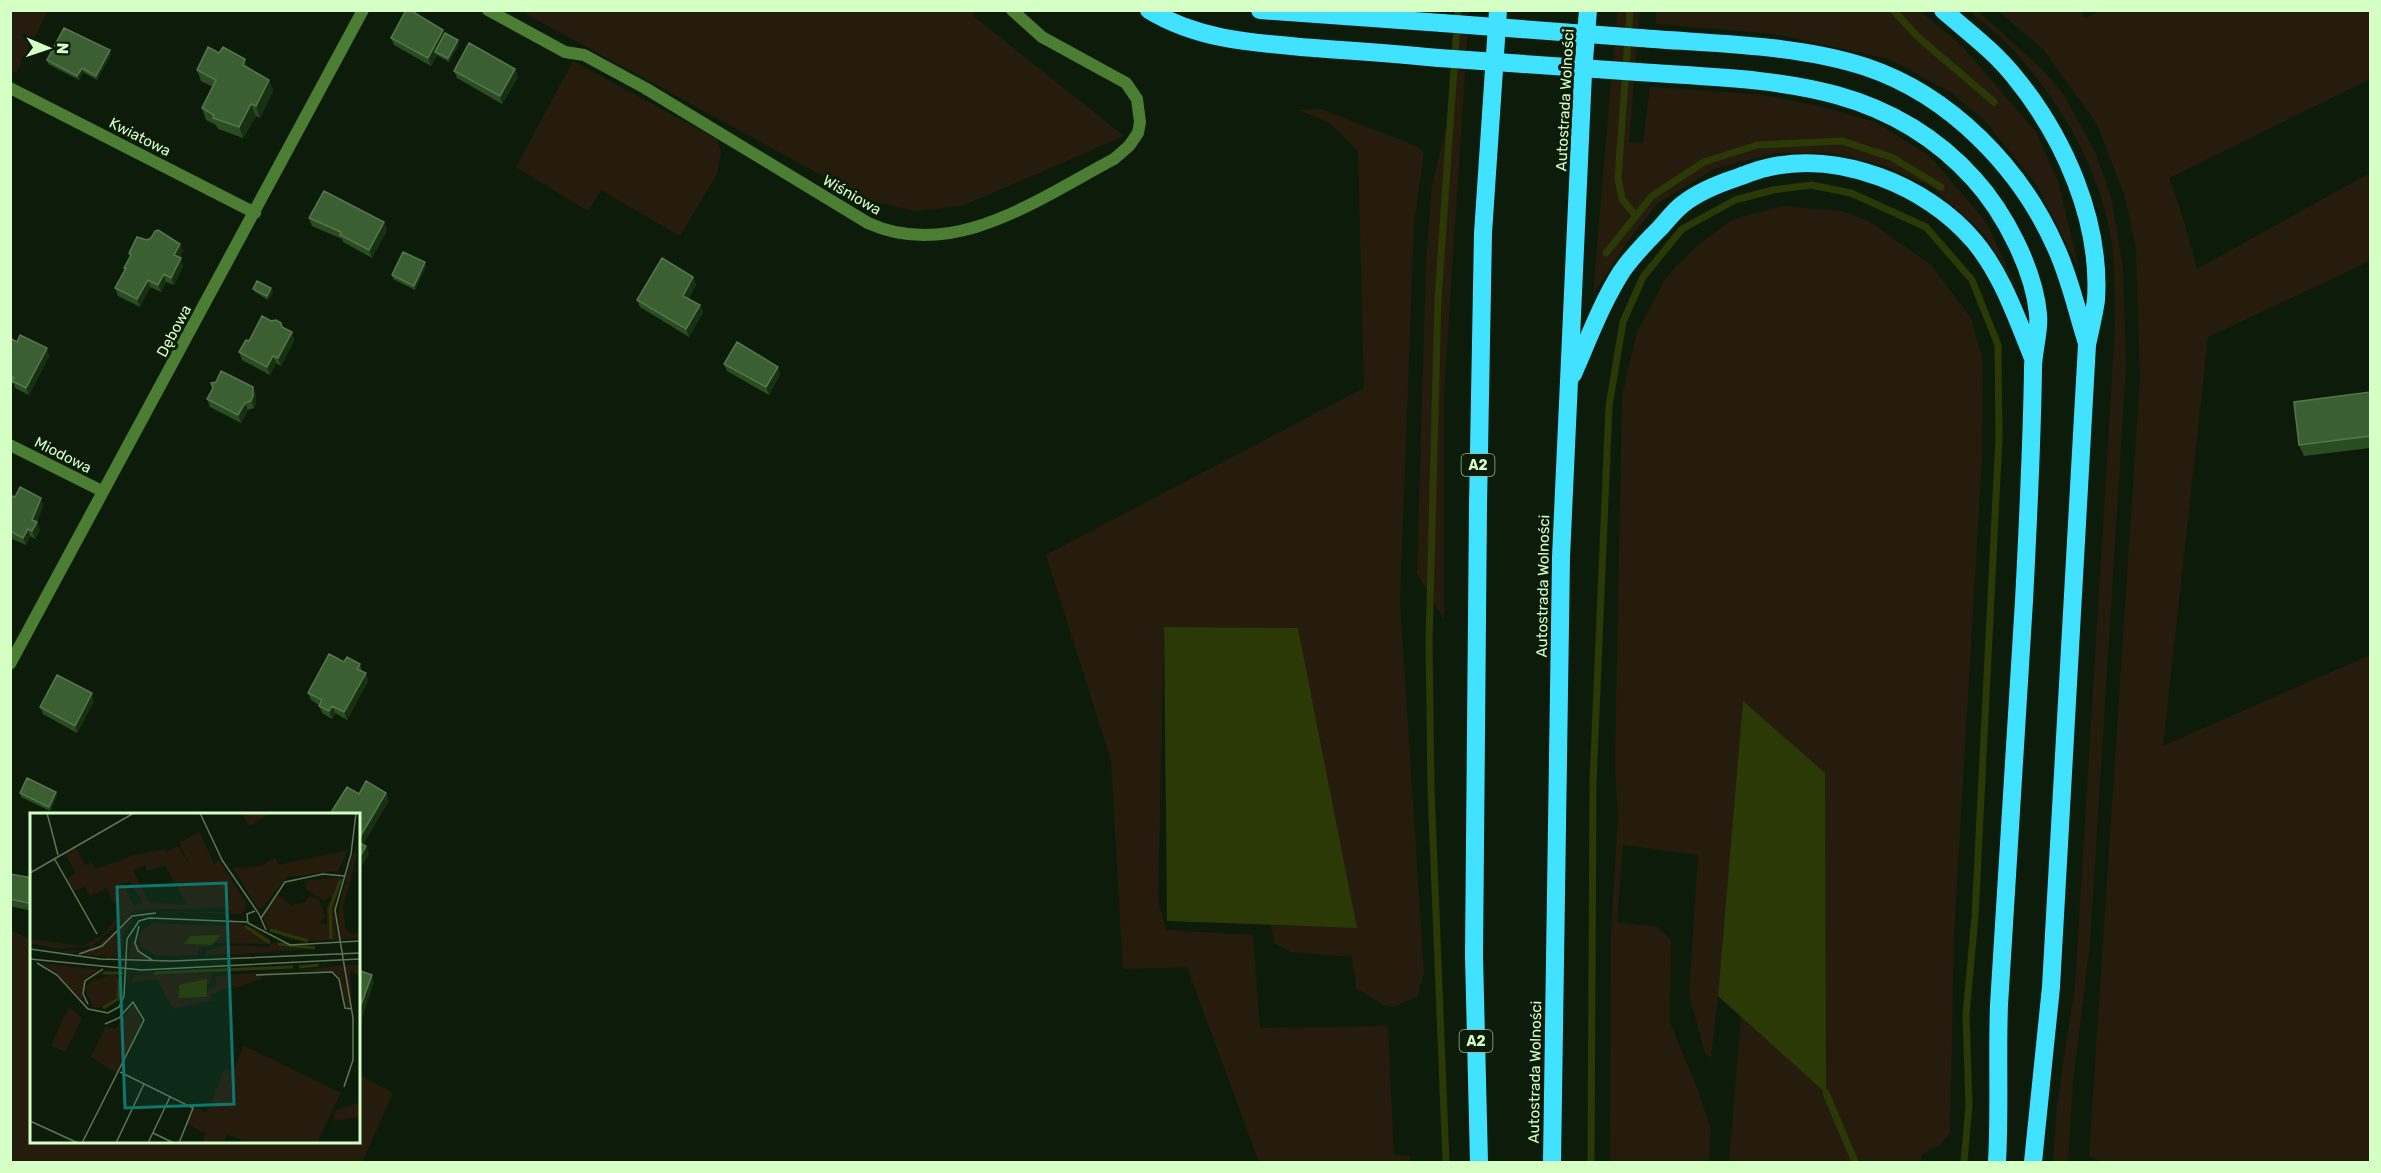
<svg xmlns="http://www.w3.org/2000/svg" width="2381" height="1173" viewBox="0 0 2381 1173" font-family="Rubik,sans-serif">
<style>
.green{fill:#261c0d}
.water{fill:#2b3906}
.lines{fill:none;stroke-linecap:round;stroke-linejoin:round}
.stream{stroke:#2b3906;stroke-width:7}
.minor{stroke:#4b7e32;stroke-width:12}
.motorway{stroke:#40e2ff;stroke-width:18}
.motorway-bridge{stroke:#40e2ff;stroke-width:18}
.wall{fill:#294c21}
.shaded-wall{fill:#163011}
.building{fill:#3b5f33;stroke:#53784a;stroke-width:1.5}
.labels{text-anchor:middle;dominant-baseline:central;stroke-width:6;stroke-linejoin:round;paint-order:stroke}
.shield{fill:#0d1c0a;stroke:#98bb8d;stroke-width:1.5}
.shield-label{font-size:14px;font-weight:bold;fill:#d4ffc5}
.street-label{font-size:15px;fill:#d4ffc5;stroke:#0d1c0a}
.inset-river{fill:none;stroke:#2b3906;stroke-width:3}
.inset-road{fill:none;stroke:#5d7755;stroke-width:1.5}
.view{fill:#0f766e;fill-opacity:0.15;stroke:#0f766e;stroke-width:3}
.inset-edge{fill:none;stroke:#d4ffc5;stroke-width:3}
</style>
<rect width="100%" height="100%" fill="#0d1c0a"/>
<path class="green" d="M 1640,10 L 1629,143 L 1643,143 L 1650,87 L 1758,94 L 1819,106 L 1875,122 L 1930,156 L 1986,222 L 2020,295 L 1983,233 L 1933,188 L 1885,166 L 1832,153 L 1775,153 L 1714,169 L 1658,203 L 1628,241 L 1593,294 L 1617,11 Z
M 2101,10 L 2370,11 L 2370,79 L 2169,178 L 2184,221 L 2197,269 L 2370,173 L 2370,261 L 2208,337 L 2163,746 L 2370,655 L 2370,1162 L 2101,1162 L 2089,1156 L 2140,378 L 2136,248 L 2124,194 L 2097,124 L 2044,50 L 1998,11 L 2081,11 L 2086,18 Z
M 10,11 L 48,11 L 16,73 L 11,70 Z
M 521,11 L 971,11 L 976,18 L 1124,136 L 962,206 L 915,211 L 867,200 Z
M 1458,11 L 1469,11 L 1444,394 L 1444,620 L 1417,573 L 1426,263 L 1432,185 L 1454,97 Z
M 1656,11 L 1920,11 L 1962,46 L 2036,132 L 2058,181 L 2079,269 L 2036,184 L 1986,122 L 1952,93 L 1889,59 L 1774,34 L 1656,24 Z
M 1969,11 L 1978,11 L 2041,68 L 2064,95 L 2096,154 L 2111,197 L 2123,268 L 2126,366 L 2090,943 L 2073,1082 L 2068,1162 L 2053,1162 L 2057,1105 L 2075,986 L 2115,329 C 2114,300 2116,267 2111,238 C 2099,168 2061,102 2013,50 C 2000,36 1983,23 1969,11 Z
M 573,61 L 717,139 L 721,153 L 717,174 L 680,236 L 601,190 L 588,211 L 516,167 Z
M 1321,109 L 1416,146 L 1424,152 L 1414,223 L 1400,601 L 1424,974 L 1417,997 L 1393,1007 L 1384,1005 L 1356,988 L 1352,957 L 1292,952 L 1274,943 L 1271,925 L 1357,928 L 1298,628 L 1164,627 L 1158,900 L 1166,930 L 1253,935 L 1260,1028 L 1388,1026 L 1394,1155 L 1410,1156 L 1410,1162 L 1259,1162 L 1187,967 L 1123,969 L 1111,760 L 1046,555 L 1364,388 L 1358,151 L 1328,122 L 1298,110 Z
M 1783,206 L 1841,211 L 1867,220 L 1931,265 L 1971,318 L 1983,361 L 1982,458 L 1954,933 L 1950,1133 L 1940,1145 L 1922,1154 L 1921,1162 L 1729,1162 L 1741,1017 L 1826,1092 L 1743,702 L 1718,996 L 1711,1058 L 1705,1053 L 1689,995 L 1698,855 L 1623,845 L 1617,922 L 1657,927 L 1671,940 L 1670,1022 L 1699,1093 L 1711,1129 L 1709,1162 L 1610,1162 L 1611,932 L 1618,816 L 1615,766 L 1622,396 L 1637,332 L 1665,280 L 1676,266 L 1698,245 L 1734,219 Z
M 11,930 L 31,940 L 32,1142 L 358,1142 L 359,1075 L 393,1093 L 362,1162 L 11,1162 Z"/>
<path class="water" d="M 1164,627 L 1298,628 L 1357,928 L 1167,921 Z
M 1743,701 L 1825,773 L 1826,1093 L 1718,996 Z"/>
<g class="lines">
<path class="stream" d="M 1630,10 L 1618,178 L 1622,199 L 1635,215
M 1893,10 L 1918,37 L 1994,102
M 1606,253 L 1652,196 L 1704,162 L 1757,145 L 1842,141 L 1891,157 L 1941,187
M 1826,1093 L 1855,1162
M 1446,1162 L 1431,789 L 1429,640 L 1438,299 L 1458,10
M 1591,1162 L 1593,782 L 1609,406 L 1623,322 L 1643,277 L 1682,229 L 1735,200 L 1773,190 L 1811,185 L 1851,193 L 1926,227 L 1972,280 L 1998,345 L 1999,437 L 1975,917 L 1966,1015 L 1969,1105 L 1964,1162"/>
<path class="minor" d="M 488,10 L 565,52 L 584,55 L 645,88 L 868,223 C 953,262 1040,198 1114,159 L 1129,146 L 1138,133 L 1140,122 L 1137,99 L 1126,83 L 1042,37 L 1012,10
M 10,88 L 255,213
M 10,445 L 102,491
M 10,664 C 126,445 247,229 363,10"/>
<path class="motorway" d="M 1149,10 C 1200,41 1257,43 1314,48 C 1356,51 1397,54 1439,58
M 1260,10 L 1442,23
M 1943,10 C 1967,31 1994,51 2014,76 C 2064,137 2101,220 2096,300 C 2094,315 2090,330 2087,345 L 2051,987 L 2033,1162
M 1640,38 C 1713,44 1796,44 1866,67 C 1950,95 2021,168 2056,248 C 2070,278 2077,312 2087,343
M 1638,72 C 1764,81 1882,77 1974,179 C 2004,212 2034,269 2038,314 C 2040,332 2033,350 2033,368 C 2032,446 2028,523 2024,601 C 2016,736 2007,870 1999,1005 C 1997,1057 2000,1110 1997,1162
M 1573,374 C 1588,340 1602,302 1622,271 C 1633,255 1647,241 1661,227 C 1668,219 1675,210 1683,204 C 1698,192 1718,184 1736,178 C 1745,175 1756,170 1766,168 C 1838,150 1927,185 1974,241 C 2002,274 2017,319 2033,358
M 1479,1162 L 1474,956 L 1478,506 L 1483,233 L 1498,10
M 1552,1162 L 1561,557 L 1583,73 L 1588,10"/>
<path class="motorway-bridge" d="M 1442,23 L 1640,38
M 1439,58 L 1638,72"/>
</g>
<path class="wall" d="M 443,30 L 445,33 L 459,44 L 449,62 L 437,55 L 431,66 L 394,45 L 391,38 Z
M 111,54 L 97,80 L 83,72 L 79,80 L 48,64 L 47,60 Z
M 248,68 L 269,80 L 273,91 L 260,118 L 256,116 L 243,138 L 218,129 L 216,125 L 206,120 L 202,108 L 213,87 L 201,81 L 197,70 Z
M 515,69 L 518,77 L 502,104 L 457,78 L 454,71 Z
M 309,218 L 384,222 L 387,230 L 372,258 L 343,242 L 342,239 L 312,226 Z
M 183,251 L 179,257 L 181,258 L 183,266 L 174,285 L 166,282 L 161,292 L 150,287 L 140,307 L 118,296 L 115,288 L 125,270 L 124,268 L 130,257 L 129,253 Z
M 426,266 L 415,290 L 393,279 L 392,275 Z
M 693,277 L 696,285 L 688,299 L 700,305 L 703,312 L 689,337 L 640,307 L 637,300 Z
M 253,289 L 273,292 L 268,300 L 255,292 Z
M 271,321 L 281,323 L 283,328 L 292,332 L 294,340 L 281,366 L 276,363 L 270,375 L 242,360 L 239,352 L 249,341 Z
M 10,338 L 17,342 L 47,348 L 49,356 L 29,395 L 15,388 L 14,384 L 10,382 Z
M 724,364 L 780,374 L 769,395 L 727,371 Z
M 253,387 L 256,395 L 256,403 L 254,408 L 248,410 L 241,423 L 210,407 L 207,399 Z
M 2370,392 L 2370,448 L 2304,456 L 2299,445 Z
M 10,495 L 15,497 L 43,505 L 37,522 L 40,530 L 35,539 L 30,536 L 26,545 L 10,538 Z
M 344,662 L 360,664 L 362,672 L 366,673 L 368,681 L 347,720 L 335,713 L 332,719 L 322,713 L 319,705 L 311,700 L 308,693 Z
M 94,701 L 77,733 L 43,714 L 40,707 Z
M 56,792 L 57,796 L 50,811 L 21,797 L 20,793 Z
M 10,874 L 32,878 L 32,911 L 10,906 Z"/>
<path class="shaded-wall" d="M 443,30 L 446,37 L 435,52 L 437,55 L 431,66 L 428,58 Z
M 458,40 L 459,44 L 449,62 L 448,58 Z
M 110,50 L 111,54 L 97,80 L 96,76 Z
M 245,59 L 249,70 L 243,65 Z
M 82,68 L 83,72 L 79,80 L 77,76 Z
M 515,69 L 518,77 L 502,104 L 500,96 Z
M 269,80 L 273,91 L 260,118 L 256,106 Z
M 251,104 L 256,116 L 243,138 L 239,127 Z
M 384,222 L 387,230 L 372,258 L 369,250 Z
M 180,244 L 183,251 L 177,262 L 174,255 Z
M 181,258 L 183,266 L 174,285 L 171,278 Z
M 425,262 L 426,266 L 415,290 L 414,286 Z
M 164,274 L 166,282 L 161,292 L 158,285 Z
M 693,277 L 696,285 L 686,304 L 683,296 Z
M 148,280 L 150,287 L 140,307 L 137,299 Z
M 271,288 L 273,292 L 268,300 L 267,296 Z
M 700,305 L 703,312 L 689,337 L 686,329 Z
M 292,332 L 294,340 L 281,366 L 278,358 Z
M 47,348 L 49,356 L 29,395 L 26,388 Z
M 273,356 L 276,363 L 270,375 L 267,367 Z
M 778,367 L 780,374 L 769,395 L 766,387 Z
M 253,387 L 256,395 L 256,403 L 254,408 L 251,401 Z
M 245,403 L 248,410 L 241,423 L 238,415 Z
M 41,498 L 43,505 L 37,522 L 40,530 L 35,539 L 32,531 L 32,520 Z
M 28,529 L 30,536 L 26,545 L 23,538 Z
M 366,673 L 368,681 L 347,720 L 344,712 Z
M 92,693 L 94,701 L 77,733 L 75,726 Z
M 332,706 L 335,713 L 332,719 L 329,711 Z
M 56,792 L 57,796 L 50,811 L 49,807 Z
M 386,793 L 389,801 L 363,845 L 360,837 Z
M 366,846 L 369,854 L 358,873 L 358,860 Z
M 372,975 L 374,982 L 361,1021 L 358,1013 Z"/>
<path class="building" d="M 406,10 L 410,10 L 443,30 L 428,58 L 391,38 Z
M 64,28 L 110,50 L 96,76 L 82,68 L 77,76 L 47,60 Z
M 445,33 L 458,40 L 448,58 L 435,52 Z
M 469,43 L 515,69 L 500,96 L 454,71 Z
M 208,47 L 219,53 L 223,47 L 245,59 L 243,65 L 269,80 L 256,106 L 251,104 L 239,127 L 213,118 L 214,115 L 202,108 L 216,80 L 197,70 Z
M 324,191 L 384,222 L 369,250 L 340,235 L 341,232 L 309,218 Z
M 158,230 L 180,244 L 174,255 L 181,258 L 171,278 L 164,274 L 158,285 L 148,280 L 137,299 L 115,288 L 126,268 L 124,268 L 131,255 L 129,253 L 137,237 L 147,240 L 151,238 L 155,231 Z
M 403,252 L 425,262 L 414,286 L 392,275 Z
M 662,258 L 693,277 L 683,296 L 700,305 L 686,329 L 637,300 Z
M 257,281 L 271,288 L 267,296 L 253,289 Z
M 262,316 L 271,321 L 276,320 L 281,323 L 282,327 L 292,332 L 278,358 L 273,356 L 267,367 L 239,352 L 246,340 L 249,341 Z
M 20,335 L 47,348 L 26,388 L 12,381 L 14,378 L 10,376 L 10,338 L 17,342 Z
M 737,342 L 778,367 L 766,387 L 724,364 Z
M 221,371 L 253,387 L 253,396 L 251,401 L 245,403 L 238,415 L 207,399 L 213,388 L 211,383 L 216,382 Z
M 2370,392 L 2370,436 L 2299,445 L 2294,402 Z
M 20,487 L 41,498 L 32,520 L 37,522 L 32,531 L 28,529 L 23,538 L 10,531 L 10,495 L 15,497 Z
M 329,654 L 344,662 L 347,657 L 360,664 L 357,669 L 366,673 L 344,712 L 332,706 L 329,711 L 319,706 L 322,700 L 308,693 Z
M 57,675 L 92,693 L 75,726 L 40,707 Z
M 27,778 L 56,792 L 49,807 L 20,793 Z
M 366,781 L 386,793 L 360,837 L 358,837 L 358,814 L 330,814 L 347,787 L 359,794 Z
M 358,842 L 366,846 L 358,860 Z
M 10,874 L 32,878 L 32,904 L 10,899 Z
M 358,970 L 372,975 L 358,1013 Z"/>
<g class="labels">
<g class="shield">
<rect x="1461.5" y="454" width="33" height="22" rx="4.5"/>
<rect x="1459.5" y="1030" width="33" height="22" rx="4.5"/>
</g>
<g class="shield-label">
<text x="1478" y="465">A2</text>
<text x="1476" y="1041">A2</text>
</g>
<g class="street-label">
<text transform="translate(1565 100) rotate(-87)">Autostrada Wolności</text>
<text transform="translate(140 137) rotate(27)">Kwiatowa</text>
<text transform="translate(852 195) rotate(30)">Wiśniowa</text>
<text transform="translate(174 331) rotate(-62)">Dębowa</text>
<text transform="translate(63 455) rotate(27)">Miodowa</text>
<text transform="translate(1543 586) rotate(-89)">Autostrada Wolności</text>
<text transform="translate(1535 1072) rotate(-89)">Autostrada Wolności</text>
</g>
</g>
<g transform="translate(30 813)">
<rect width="330" height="330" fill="#0d1c0a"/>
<path d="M 212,0 L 241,0 L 219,13 ZM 170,19 L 184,51 L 189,47 L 217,91 L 212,101 L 110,98 L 97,104 L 78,126 L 61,137 L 40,140 L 0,133 L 32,138 L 56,137 L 61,133 L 30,136 L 0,130 L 0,126 L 53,133 L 73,122 L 90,101 L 76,75 L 60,83 L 55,73 L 44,78 L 37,66 L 46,60 L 35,41 L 46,35 L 55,52 L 61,49 L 66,56 L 105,42 L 134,36 L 136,39 L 148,33 L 161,54 L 149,30 ZM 115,52 L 117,58 L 135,52 L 157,92 L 119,89 L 103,57 ZM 100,68 L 113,90 L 112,90 L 104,93 L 93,71 ZM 197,95 L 201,99 L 106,98 L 72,130 L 62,133 L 106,97 ZM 318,37 L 308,58 L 257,64 L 232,95 L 227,94 L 203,55 L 232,53 L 245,44 L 249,52 ZM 324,37 L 327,41 L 313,94 L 315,114 L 321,121 L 330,121 L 330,125 L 282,128 L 265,127 L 238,117 L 233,103 L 248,81 L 261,92 L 274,90 L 280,83 L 289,87 L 295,103 L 289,110 L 297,111 L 297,93 L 302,83 L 294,88 L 277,77 L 274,68 L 310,64 L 304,99 L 308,126 L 309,92 ZM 105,105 L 94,119 L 92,141 L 87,142 L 103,143 L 98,142 L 103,124 L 117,146 L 52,142 ZM 200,107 L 226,116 L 240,126 L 240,131 L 184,130 L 190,123 L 155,131 L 188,133 L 169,135 L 168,141 L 175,142 L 177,137 L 194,132 L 237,134 L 244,129 L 286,136 L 209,141 L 126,143 L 110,133 L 109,121 L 122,110 L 199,113 ZM 10,150 L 70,157 L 55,166 L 52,184 L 61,196 L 79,198 L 61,196 L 25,159 ZM 316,152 L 330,152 L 330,163 L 320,158 L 322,188 L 311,153 L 321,194 L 318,196 L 306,160 L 269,157 ZM 266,157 L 230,163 L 231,170 L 229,166 L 206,175 L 204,172 L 181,182 L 181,188 L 143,196 L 127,167 L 105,168 L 101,174 L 104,162 L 183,160 L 178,174 L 177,166 L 150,185 L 175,185 L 178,176 L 186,174 L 186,163 ZM 77,158 L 127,160 L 148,159 L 143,162 L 99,160 L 72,161 L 65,164 L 67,167 L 82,161 L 91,165 L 90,181 L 78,195 L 64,194 L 54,176 L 68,160 ZM 104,190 L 112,209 L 87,261 L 61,244 L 76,213 L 85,216 ZM 39,194 L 52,205 L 35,239 L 21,232 ZM 214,233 L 311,280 L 287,330 L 219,330 L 197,321 L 193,330 L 172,330 L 176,320 L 157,311 L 164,294 L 177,300 L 195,255 L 203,258 ZM 330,289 L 330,304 L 303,308 L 305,298 Z" fill="#261c0d" fill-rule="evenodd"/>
<path d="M 191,122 L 182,132 L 154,131 L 161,123 ZM 177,166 L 177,184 L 149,185 L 149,172 Z" fill="#2b3906"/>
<path class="inset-river" d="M 215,113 L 240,130M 240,117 L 278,128M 301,126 L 300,95 L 311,66M 248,131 L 285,135M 269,154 L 289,152M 73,160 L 93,160M 124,160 L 263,154M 73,195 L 88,186 L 89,166"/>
<path class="inset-road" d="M 17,0 L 28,42M 170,0 L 193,49M 24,45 L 67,121M 192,47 L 229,101 L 236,117M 0,60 L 104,0M 225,98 L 217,101 L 218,110 L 260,132 L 330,128M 231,105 L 255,69 L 293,61 L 314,63M 109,113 L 105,130 L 108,138 L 122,147M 0,136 L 70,146 L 142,148 L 330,140M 49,141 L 72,133 L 102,103 L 126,100M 0,146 L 112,157 L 330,146M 7,150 L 27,162 L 58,196 L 78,200 L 89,194 L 94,183 L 97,126 L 109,108 L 119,105 L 217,109M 226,162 L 302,159 L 309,166 L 315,195 L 322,196M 58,191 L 53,181 L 55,168 L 73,156M 90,259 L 163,295 L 149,330M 314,274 L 323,247 L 323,205 L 305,97 L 321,41 L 326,0M 0,308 L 48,330M 123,320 L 144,330M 52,330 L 114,207 L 103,189 L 89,205 L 75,211M 86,330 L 114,271M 118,330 L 140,284"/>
<path class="view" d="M 196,70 L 204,291 L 95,295 L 87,74 Z"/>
<rect width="330" height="330" class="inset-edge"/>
</g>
<rect width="2381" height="1173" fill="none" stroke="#d4ffc5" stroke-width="24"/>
<g transform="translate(48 48) rotate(92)" stroke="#0d1c0a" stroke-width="4.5" paint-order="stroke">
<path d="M0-4.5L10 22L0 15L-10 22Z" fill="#d4ffc5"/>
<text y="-9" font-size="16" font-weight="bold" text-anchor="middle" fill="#d4ffc5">N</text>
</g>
</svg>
